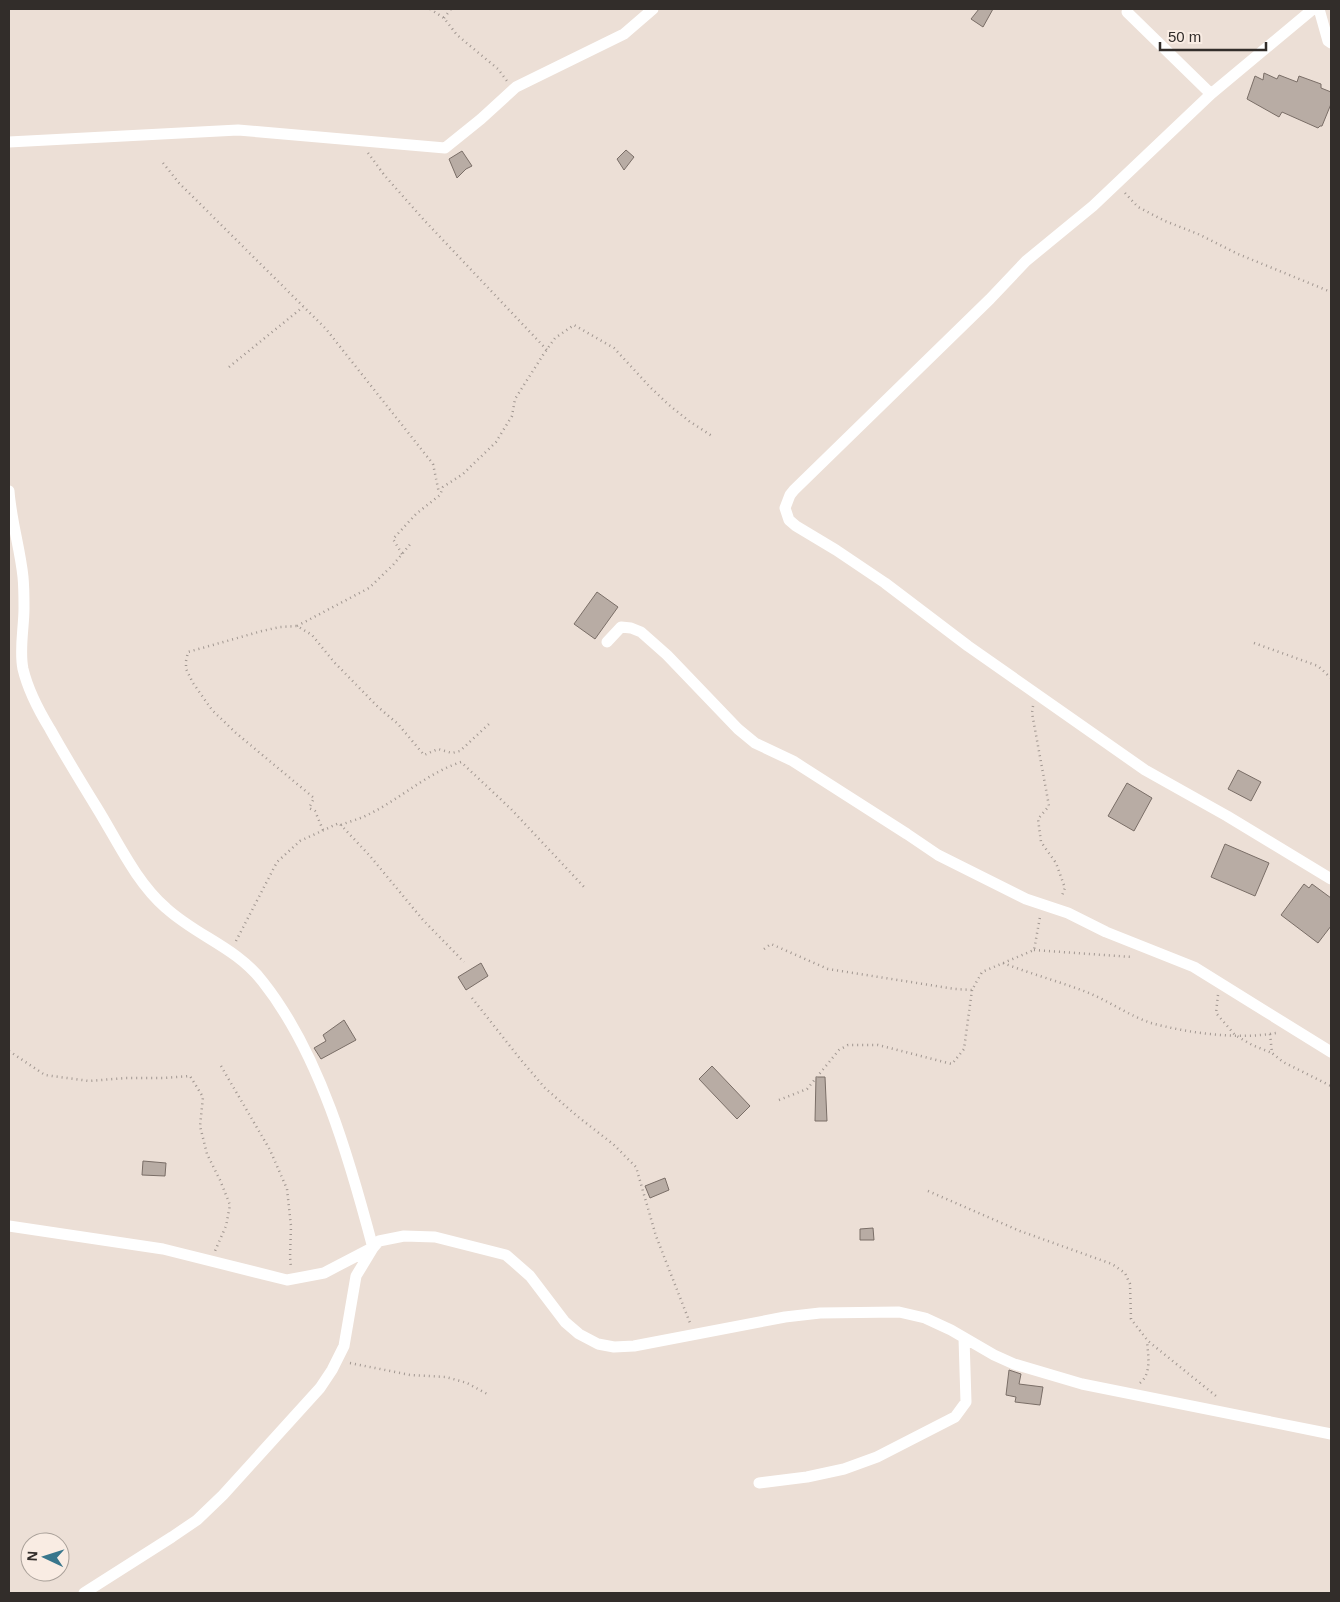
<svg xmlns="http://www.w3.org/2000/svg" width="1340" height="1602" viewBox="0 0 1340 1602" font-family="Helvetica,sans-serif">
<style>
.building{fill:#b8aca4;stroke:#7a6e67}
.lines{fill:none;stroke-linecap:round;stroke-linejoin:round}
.path{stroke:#a19791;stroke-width:2.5;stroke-dasharray:1 4;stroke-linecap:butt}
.minor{stroke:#fff;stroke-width:11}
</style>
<rect width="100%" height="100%" fill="#ecdfd6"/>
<path class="building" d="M 979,9 L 993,9 L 983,27 L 971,19 Z
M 1264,73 L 1277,79 L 1279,75 L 1297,82 L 1299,76 L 1321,84 L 1321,88 L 1331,92 L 1331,104 L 1322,126 L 1320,126 L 1318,128 L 1282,112 L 1279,117 L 1247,99 L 1255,76 L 1263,80 Z
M 626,150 L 634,157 L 624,170 L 617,159 Z
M 462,151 L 472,166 L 466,169 L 457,178 L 449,159 Z
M 597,592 L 618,607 L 595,639 L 574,624 Z
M 1238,770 L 1261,782 L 1251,801 L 1228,789 Z
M 1127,783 L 1152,798 L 1134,831 L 1108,816 Z
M 1225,844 L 1269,863 L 1255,896 L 1211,877 Z
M 1304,884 L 1309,888 L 1312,884 L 1331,898 L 1331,926 L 1318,943 L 1281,915 Z
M 481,963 L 488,976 L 466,990 L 458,977 Z
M 344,1020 L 356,1040 L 321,1059 L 314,1048 L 326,1041 L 323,1035 Z
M 712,1066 L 750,1106 L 737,1119 L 699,1079 Z
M 816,1077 L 825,1077 L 827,1121 L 815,1121 Z
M 143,1161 L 166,1163 L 165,1176 L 142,1175 Z
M 665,1178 L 669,1190 L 650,1198 L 645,1186 Z
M 873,1228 L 874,1240 L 860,1240 L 860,1229 Z
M 1009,1370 L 1021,1374 L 1019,1384 L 1043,1387 L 1040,1405 L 1015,1402 L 1016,1397 L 1006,1395 Z"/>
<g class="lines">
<path class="path" d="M 430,9 L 444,18 L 457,35 L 498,69 L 507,81
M 444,18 L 451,9
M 368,153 L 385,176 L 424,220 L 547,350
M 163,163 L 179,183 L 326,329 L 433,464 L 439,493
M 1125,193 L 1138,207 L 1165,221 L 1198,234 L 1238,254 L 1331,292
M 229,367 L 303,307
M 402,554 L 393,539 L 416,514 L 440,495 L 443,487 L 463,474 L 496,442 L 512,416 L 515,399 L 543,355 L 555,338 L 574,325 L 614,348 L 650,387 L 669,405 L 689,421 L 712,436
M 297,626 L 369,588 L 393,565 L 412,542
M 1254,643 L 1318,666 L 1331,678
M 1033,706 L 1032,713 L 1049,806 L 1038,819 L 1041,842 L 1056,863 L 1065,888 L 1061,898
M 341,825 C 348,822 356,820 363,817 C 397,802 425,774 461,762 L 511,809 L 585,888
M 323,830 L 315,811 L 309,808 L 314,798 L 236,733 L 212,710 L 193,683 L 186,669 L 186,661 L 188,652 L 262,631 L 280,627 L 297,626 L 312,635 L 334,662 L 378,707 L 398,724 L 424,755 L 438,749 L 452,753 L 460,751 L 490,723
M 236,941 L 277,862 L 300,841 L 339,823 L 370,856 L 423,920 L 464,962
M 764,949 L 771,944 L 828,969 L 955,989 L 972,990 L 982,972 L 1034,950 L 1040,917
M 1034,950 L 1132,957
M 1003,963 C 1031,974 1061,982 1089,993 C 1110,1002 1130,1016 1151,1023 C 1188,1033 1238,1040 1276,1033
M 1218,995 L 1216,1013 L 1235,1035 L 1252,1045 L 1272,1053
M 472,998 L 521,1060 L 545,1088 L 577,1116 L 613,1144 L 636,1167 L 656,1236 L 690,1323
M 1270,1034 L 1272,1053 L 1283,1062 L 1331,1086
M 9,1051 L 45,1075 L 89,1081 L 126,1078 L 163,1078 L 190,1076 L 203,1097 L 200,1126 L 207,1154 L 220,1180 L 230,1205 L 226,1226 L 215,1251
M 221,1066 L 270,1150 L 287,1189 L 291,1226 L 290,1257 L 291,1268
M 779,1100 L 807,1089 L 839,1050 L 848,1045 L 878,1045 L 952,1064 L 964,1049 L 972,990
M 928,1191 L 1020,1231 L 1112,1264 L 1125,1273 L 1130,1284 L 1131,1319 L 1148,1341 L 1216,1396 L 1217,1399
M 350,1363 L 410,1375 L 446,1377 L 467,1383 L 489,1395
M 1140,1383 C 1152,1373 1148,1355 1147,1341"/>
<path class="minor" d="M 1313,9 L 1211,94 L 1093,206 L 1026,261 L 990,299 L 794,490 L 790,495 L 785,508 L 789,520 L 796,526 L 836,550 L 885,583 L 968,646 L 1145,770 L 1227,816 L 1331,879
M 1319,9 L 1328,41 L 1331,43
M 1127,12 L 1211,94
M 9,142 L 238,130 L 445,148 L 481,119 L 516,87 L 624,34 L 653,9
M 9,491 C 11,520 20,548 23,577 C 24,587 24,598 24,608 C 24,628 19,650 23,669 C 28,690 39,711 50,729 C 65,756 81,782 97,808 C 118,842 136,882 166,908 C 198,937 236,947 263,982 C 320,1054 350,1161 373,1248
M 607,642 L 621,627 L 631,628 L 641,632 L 667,655 L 738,729 L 755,743 L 793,761 L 907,834 L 938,855 L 1026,899 L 1068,913 L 1106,932 L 1194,967 L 1331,1052
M 9,1226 L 163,1249 L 287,1280 L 324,1273 L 372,1248
M 759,1483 L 807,1477 L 844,1469 L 877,1457 L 955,1417 L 966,1402 L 964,1338
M 84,1593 L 172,1537 L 197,1520 L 223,1495 L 320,1388 L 332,1370 L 344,1346 L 356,1276 L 373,1248 L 379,1241 L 404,1236 L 435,1237 L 506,1255 L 530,1276 L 565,1322 L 579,1334 L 598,1344 L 614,1347 L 634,1346 L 785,1317 L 820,1313 L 899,1312 L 925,1318 L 951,1330 L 994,1355 L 1014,1364 L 1082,1384 L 1331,1434"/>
</g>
<rect width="1340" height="1602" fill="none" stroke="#322d2a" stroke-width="20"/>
<g transform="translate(45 1557) rotate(274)"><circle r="24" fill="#f9ece3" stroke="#a9a099"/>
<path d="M0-4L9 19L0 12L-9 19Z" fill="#38768c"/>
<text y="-8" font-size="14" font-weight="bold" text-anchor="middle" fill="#322d2a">N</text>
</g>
<path d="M1160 42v8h106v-8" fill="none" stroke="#322d2a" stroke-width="2.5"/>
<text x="1168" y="42" font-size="15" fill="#322d2a" stroke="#f9ece3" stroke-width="4" paint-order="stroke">50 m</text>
</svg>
